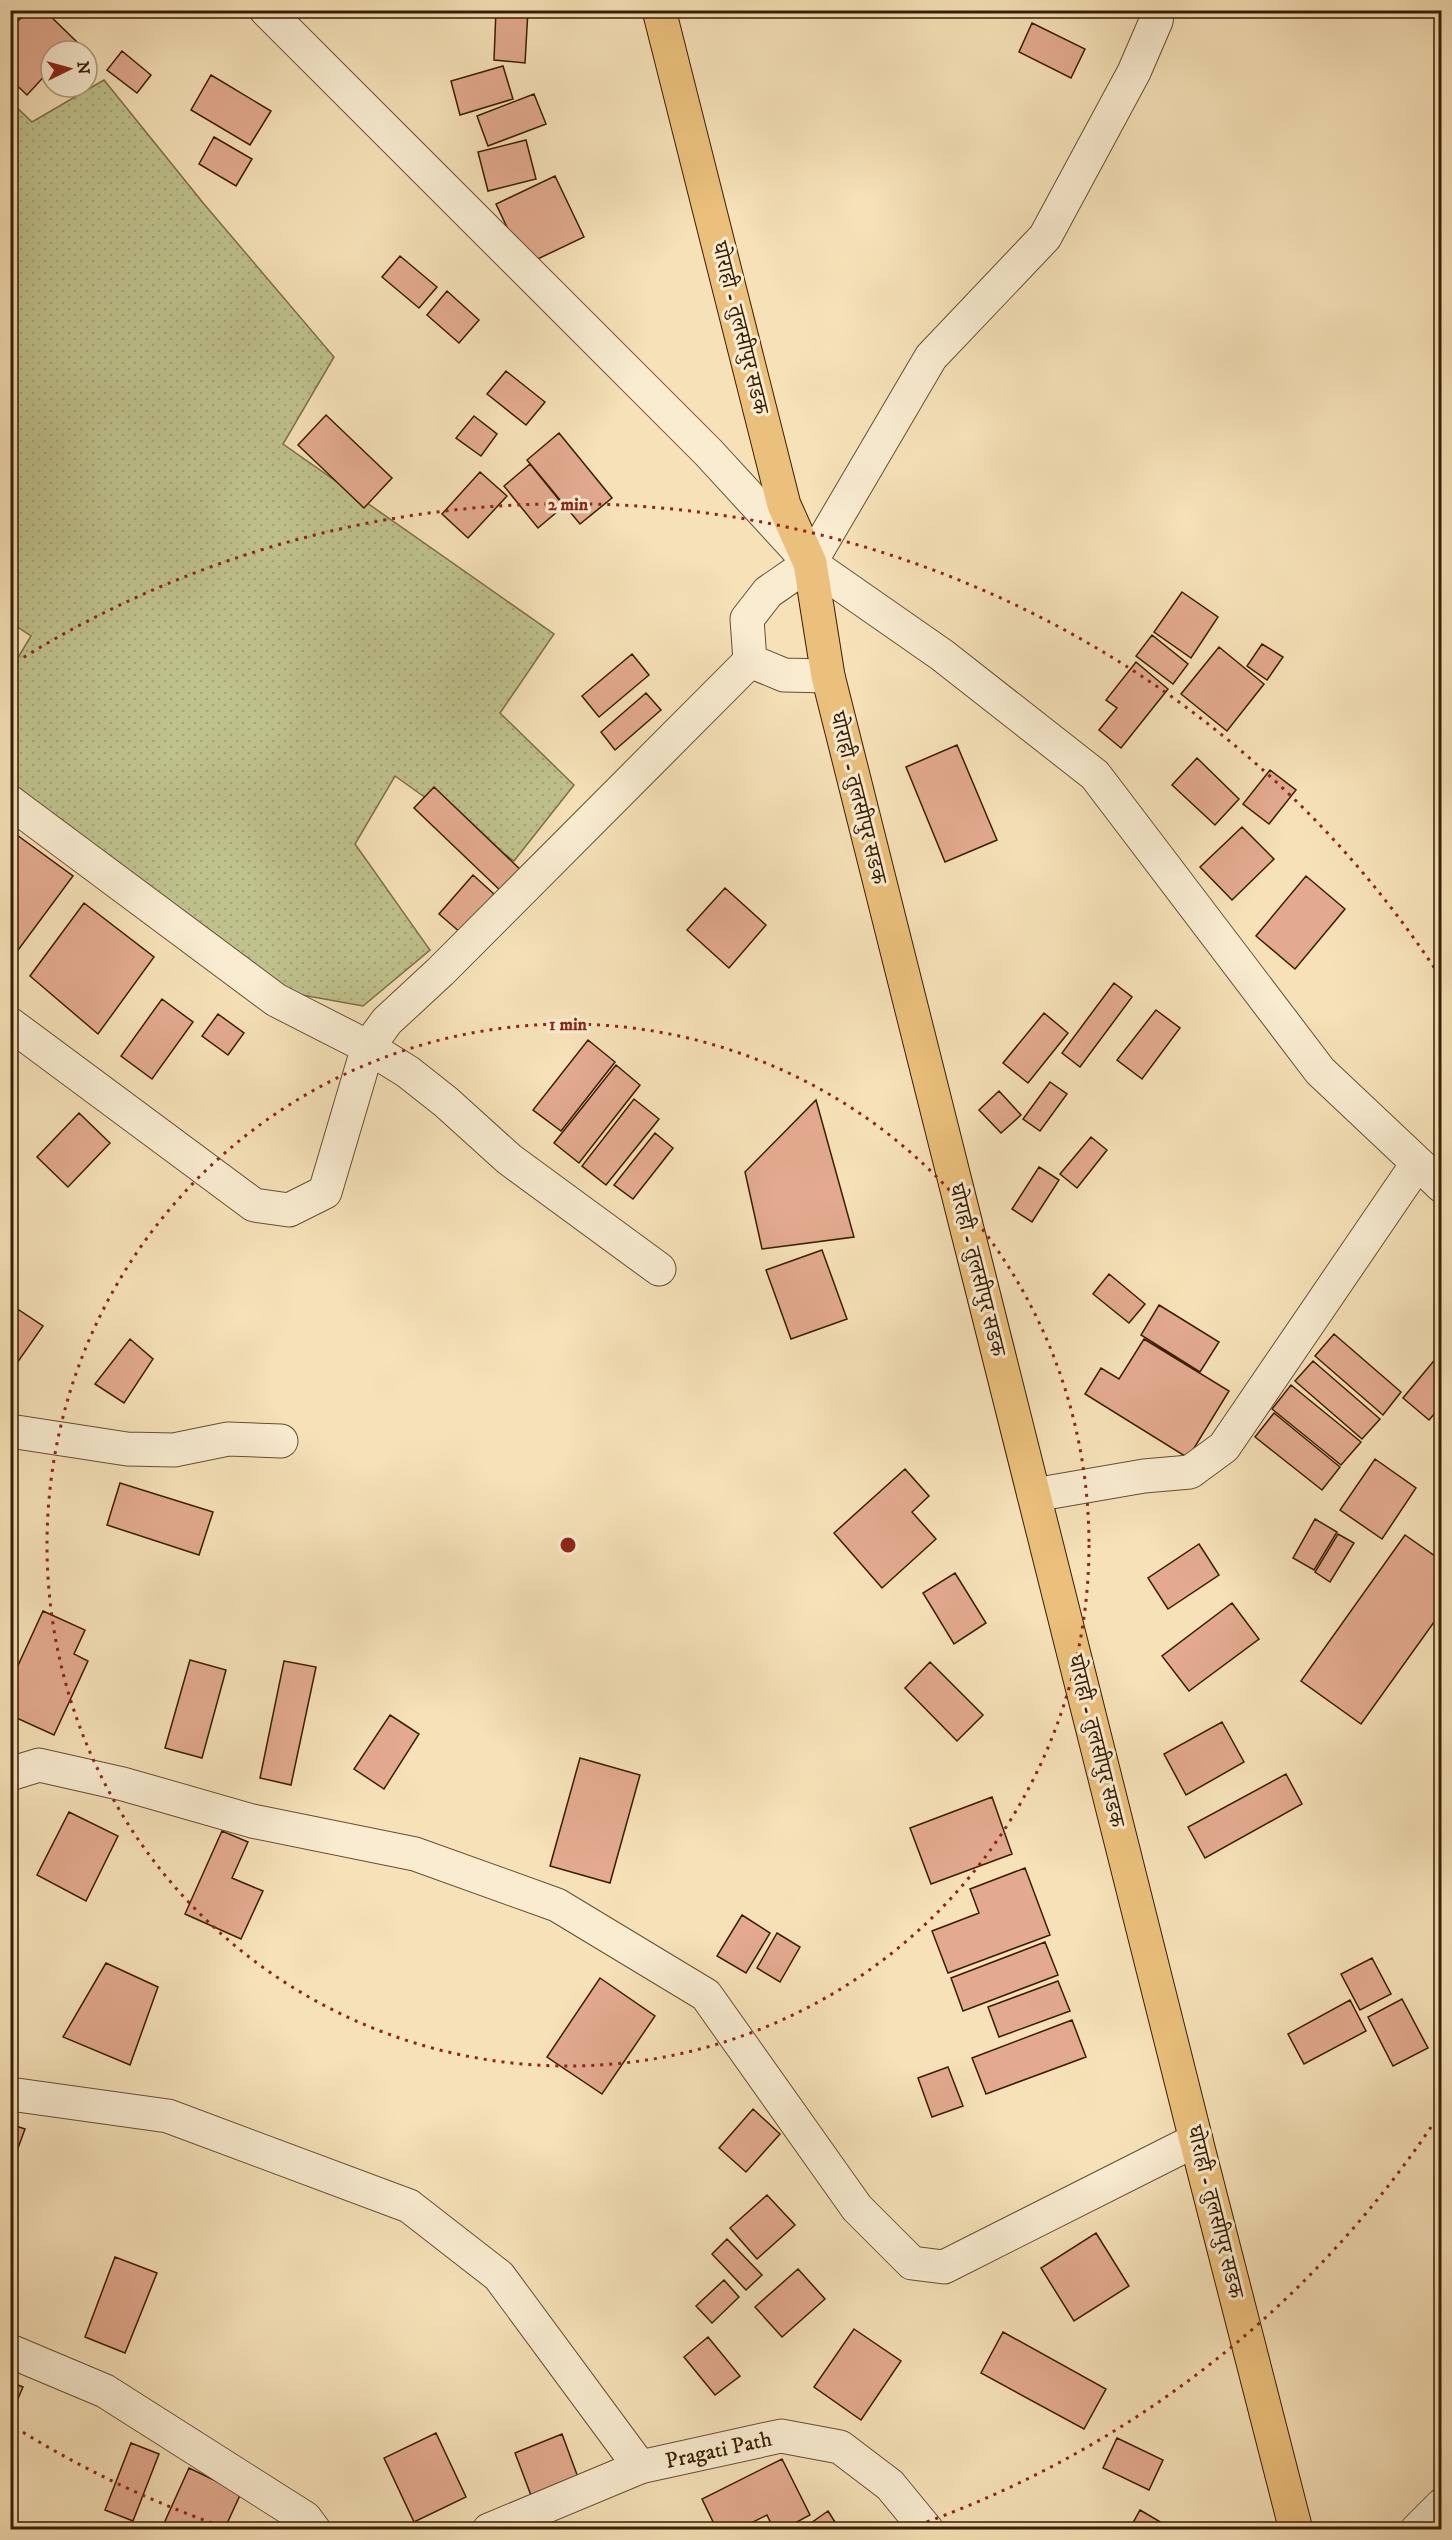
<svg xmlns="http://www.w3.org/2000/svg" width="1452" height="2540" viewBox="0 0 1452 2540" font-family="'IM FELL DW Pica','Noto Serif Devanagari',serif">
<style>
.grass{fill:url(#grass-dots);stroke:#7c7047;stroke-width:1.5}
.building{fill:#e3aa8f;stroke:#381d01;stroke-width:1.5}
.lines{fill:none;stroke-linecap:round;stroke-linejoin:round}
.minor-casing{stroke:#684e2f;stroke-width:35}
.major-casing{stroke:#381d01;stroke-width:35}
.minor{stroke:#f9ecd1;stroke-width:33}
.major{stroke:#ebc07c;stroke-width:33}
.ring{fill:none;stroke:#8f2418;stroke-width:3;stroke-dasharray:3 6}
.labels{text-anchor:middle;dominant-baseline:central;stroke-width:6;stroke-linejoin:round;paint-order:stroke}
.street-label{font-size:22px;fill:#381d01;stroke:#f9ecd1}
.centre{fill:#8f2418;stroke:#f9ecd1;stroke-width:3}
.ring-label{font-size:18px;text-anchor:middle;font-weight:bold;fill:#8f2418;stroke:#f9ecd1;stroke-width:6;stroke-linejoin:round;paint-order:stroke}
</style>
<defs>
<pattern id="grass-dots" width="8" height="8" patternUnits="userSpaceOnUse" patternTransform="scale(1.5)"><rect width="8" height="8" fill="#bfc28d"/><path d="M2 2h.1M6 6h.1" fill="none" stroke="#a5a678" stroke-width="1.8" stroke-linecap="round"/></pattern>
</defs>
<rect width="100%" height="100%" fill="#f6e1b8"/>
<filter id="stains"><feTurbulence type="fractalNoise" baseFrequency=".00333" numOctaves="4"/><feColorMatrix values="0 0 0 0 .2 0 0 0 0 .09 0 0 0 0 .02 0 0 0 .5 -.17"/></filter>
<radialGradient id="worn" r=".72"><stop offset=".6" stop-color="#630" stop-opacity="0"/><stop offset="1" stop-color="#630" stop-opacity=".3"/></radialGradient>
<path class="grass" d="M 104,80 L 204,204 L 334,357 L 283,444 L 554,634 L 500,713 L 574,785 L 514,861 L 395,776 L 355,844 L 430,950 L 363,1006 L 280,991 L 11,790 L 11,669 L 31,636 L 10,622 L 10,101 L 32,122 Z"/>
<path class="building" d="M 29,10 L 44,10 L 77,42 L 68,51 L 51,51 L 51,69 L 27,95 L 10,79 L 10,29 Z
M 496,10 L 528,10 L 525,63 L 494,60 Z
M 1032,23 L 1085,49 L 1071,78 L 1019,52 Z
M 122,51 L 151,75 L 137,93 L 107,70 Z
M 503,66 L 513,99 L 460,115 L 451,81 Z
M 211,75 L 271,111 L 250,145 L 191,110 Z
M 534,94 L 546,124 L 488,146 L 477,116 Z
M 214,137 L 252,159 L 236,186 L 199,164 Z
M 526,140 L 536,179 L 488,191 L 478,152 Z
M 555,176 L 584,237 L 525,265 L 496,204 Z
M 400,256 L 437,287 L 419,308 L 382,277 Z
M 447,291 L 479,320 L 459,343 L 427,315 Z
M 506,371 L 545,402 L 526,425 L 487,394 Z
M 326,415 L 392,478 L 364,508 L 298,445 Z
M 474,416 L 497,434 L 481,456 L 456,438 Z
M 559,433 L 612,498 L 580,524 L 527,460 Z
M 530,464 L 564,506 L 538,528 L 504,486 Z
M 480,472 L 507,496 L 468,538 L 442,514 Z
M 1182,592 L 1218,617 L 1191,658 L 1154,632 Z
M 1152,635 L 1188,664 L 1173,684 L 1136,656 Z
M 1262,644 L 1283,657 L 1267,680 L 1247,666 Z
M 1219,647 L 1264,684 L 1227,731 L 1181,694 Z
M 632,654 L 649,675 L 599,717 L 582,696 Z
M 1136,662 L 1168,689 L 1121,748 L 1099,730 L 1117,708 L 1106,700 Z
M 646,693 L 661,710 L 615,750 L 601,732 Z
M 957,745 L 997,840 L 945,862 L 906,767 Z
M 1197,758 L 1239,799 L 1215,825 L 1172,785 Z
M 1270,770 L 1296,790 L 1269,824 L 1243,804 Z
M 434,787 L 524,873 L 504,894 L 414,808 Z
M 1242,827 L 1274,859 L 1232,900 L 1200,867 Z
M 10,830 L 73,876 L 10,961 Z
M 473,875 L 494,894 L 461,933 L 439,914 Z
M 1306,876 L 1345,909 L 1295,969 L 1256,936 Z
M 725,888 L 766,925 L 729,968 L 687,930 Z
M 84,903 L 154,957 L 98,1034 L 30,976 Z
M 1114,983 L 1132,997 L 1080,1067 L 1062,1053 Z
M 162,999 L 193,1022 L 152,1079 L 121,1056 Z
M 1156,1010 L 1180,1028 L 1142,1079 L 1117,1060 Z
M 1044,1013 L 1068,1033 L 1028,1083 L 1003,1063 Z
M 218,1014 L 244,1033 L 228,1055 L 202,1036 Z
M 588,1040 L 615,1062 L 561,1131 L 533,1110 Z
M 616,1065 L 640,1085 L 579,1163 L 554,1143 Z
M 1050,1082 L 1067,1094 L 1040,1131 L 1023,1119 Z
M 999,1091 L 1021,1115 L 1001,1133 L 979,1110 Z
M 634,1099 L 659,1119 L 606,1185 L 582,1166 Z
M 816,1100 L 854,1237 L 762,1249 L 745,1172 Z
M 79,1113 L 110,1143 L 68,1187 L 37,1157 Z
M 655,1133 L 673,1148 L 633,1199 L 614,1185 Z
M 1091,1137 L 1107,1150 L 1077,1188 L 1060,1174 Z
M 1039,1167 L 1059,1180 L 1032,1222 L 1012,1209 Z
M 822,1250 L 847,1319 L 791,1339 L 766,1270 Z
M 1109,1274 L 1145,1304 L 1129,1323 L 1093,1294 Z
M 10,1304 L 43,1326 L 10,1373 Z
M 1159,1305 L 1219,1342 L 1200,1372 L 1141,1335 Z
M 1334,1334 L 1401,1392 L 1383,1415 L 1315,1356 Z
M 130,1339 L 153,1359 L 124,1403 L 95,1384 Z
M 1144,1339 L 1229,1391 L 1188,1458 L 1085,1394 L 1101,1368 L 1119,1379 Z
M 1442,1351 L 1442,1405 L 1429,1420 L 1403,1398 Z
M 1313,1361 L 1380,1419 L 1362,1439 L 1295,1381 Z
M 1291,1385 L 1361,1442 L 1341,1465 L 1272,1409 Z
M 1274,1413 L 1340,1467 L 1322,1490 L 1255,1437 Z
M 1375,1459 L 1416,1488 L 1382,1539 L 1340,1510 Z
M 905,1469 L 929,1496 L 912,1512 L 936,1539 L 882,1588 L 834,1533 Z
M 120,1483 L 213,1512 L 199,1555 L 107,1525 Z
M 1315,1519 L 1337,1532 L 1314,1570 L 1293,1558 Z
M 1338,1534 L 1354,1543 L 1330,1582 L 1315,1572 Z
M 1405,1535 L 1442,1561 L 1442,1611 L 1361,1724 L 1301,1681 Z
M 1199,1544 L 1219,1575 L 1168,1609 L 1148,1578 Z
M 955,1573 L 986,1623 L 954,1644 L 923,1593 Z
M 1232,1603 L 1259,1639 L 1189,1691 L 1162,1656 Z
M 43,1611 L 85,1630 L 74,1654 L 88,1661 L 54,1735 L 10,1715 L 10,1683 Z
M 190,1660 L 226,1670 L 202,1758 L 165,1748 Z
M 284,1661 L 316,1667 L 291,1785 L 260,1778 Z
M 930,1662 L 983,1715 L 957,1741 L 905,1688 Z
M 390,1715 L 419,1734 L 384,1789 L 354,1769 Z
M 1222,1722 L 1244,1762 L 1186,1795 L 1164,1754 Z
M 580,1758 L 640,1775 L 610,1883 L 550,1866 Z
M 1286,1774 L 1302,1804 L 1205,1858 L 1188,1827 Z
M 992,1797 L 1012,1854 L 931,1884 L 910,1828 Z
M 69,1812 L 118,1836 L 86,1901 L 37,1875 Z
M 222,1831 L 248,1842 L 232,1878 L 263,1891 L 241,1939 L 185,1914 Z
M 1025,1868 L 1050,1935 L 948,1973 L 932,1931 L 979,1913 L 970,1889 Z
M 742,1915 L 770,1933 L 746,1973 L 717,1956 Z
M 777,1933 L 800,1947 L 780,1982 L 757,1968 Z
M 1045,1942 L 1058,1975 L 963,2011 L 951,1978 Z
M 1372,1958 L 1391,1994 L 1360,2010 L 1341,1974 Z
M 106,1963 L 158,1987 L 130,2065 L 63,2037 Z
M 600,1978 L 655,2016 L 602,2094 L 547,2057 Z
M 1058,1981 L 1070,2011 L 999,2037 L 988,2007 Z
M 1402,1999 L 1428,2048 L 1393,2066 L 1368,2017 Z
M 1350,2000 L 1366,2031 L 1304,2064 L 1288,2034 Z
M 1072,2020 L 1086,2057 L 986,2094 L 972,2058 Z
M 948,2067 L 963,2106 L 932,2117 L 918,2078 Z
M 753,2109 L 780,2134 L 746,2172 L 719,2148 Z
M 10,2124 L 25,2129 L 10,2170 Z
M 767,2195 L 795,2225 L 757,2259 L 730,2228 Z
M 1096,2233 L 1129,2286 L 1074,2321 L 1041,2268 Z
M 727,2239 L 762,2275 L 746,2290 L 712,2254 Z
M 115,2257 L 157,2273 L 125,2353 L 85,2337 Z
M 798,2269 L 825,2299 L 782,2337 L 755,2307 Z
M 724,2280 L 739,2297 L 712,2323 L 696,2306 Z
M 854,2329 L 901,2361 L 861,2420 L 814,2387 Z
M 1003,2332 L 1106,2389 L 1084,2429 L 981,2373 Z
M 708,2337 L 740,2376 L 715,2395 L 684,2357 Z
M 10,2382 L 23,2387 L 10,2417 Z
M 436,2433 L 466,2497 L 414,2522 L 384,2458 Z
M 562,2434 L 579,2480 L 532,2498 L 515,2453 Z
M 1117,2438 L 1163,2460 L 1149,2490 L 1103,2468 Z
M 131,2443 L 159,2454 L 133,2521 L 105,2510 Z
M 782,2459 L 810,2515 L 782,2530 L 774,2530 L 767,2515 L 737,2530 L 717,2530 L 702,2499 Z
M 189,2468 L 241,2493 L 224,2530 L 161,2530 Z
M 1140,2510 L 1169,2527 L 1168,2530 L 1129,2530 Z
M 828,2511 L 840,2530 L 801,2530 Z
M 1235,2524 L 1236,2530 L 1201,2530 Z"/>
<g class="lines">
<defs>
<g id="minor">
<path d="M 266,10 L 708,452 L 810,563 L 942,655 L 1095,775 L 1320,1071 L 1442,1186"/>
<path d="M 828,676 L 784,675 L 750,661 L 747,619 L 768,592 L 810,563 L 931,357 L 1045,237 L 1134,72 L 1156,21 L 1158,10"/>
<path d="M 10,802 L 276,1000 L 368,1047 L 387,1021 L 441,971 L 750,661"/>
<path d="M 10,1024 L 254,1205 L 289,1210 L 325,1192 L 368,1047 L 408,1072 L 446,1102 L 509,1159 L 659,1269"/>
<path d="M 10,1431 L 127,1449 L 174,1450 L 228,1439 L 281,1441"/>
<path d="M 1034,1495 L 1144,1476 L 1190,1472 L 1224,1447 L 1417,1164"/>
<path d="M 10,1774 L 39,1765 L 123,1784 L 252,1821 L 415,1854 L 557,1905 L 706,1995 L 857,2208 L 912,2263 L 944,2267 L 1196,2140"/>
<path d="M 10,2094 L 168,2116 L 409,2206 L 499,2276 L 640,2467"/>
<path d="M 10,2351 L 105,2391 L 305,2518 L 314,2530"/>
<path id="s1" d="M 489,2530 L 640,2467 L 781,2436 L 840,2447 L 890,2485 L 927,2530"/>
<path d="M 1417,2530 L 1442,2505"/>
</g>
<path id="major" d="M 659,10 L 784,505 L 810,563 L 828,676 L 1196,2140 L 1296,2530"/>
</defs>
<use href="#minor" class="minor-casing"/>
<use href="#major" class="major-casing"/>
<use href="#minor" class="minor"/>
<use href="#major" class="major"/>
</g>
<g class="ring">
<circle cx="568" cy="1545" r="521"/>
<path d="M1441 2112A1041 1041 0 0 1 907 2529M229 2529A1041 1041 0 0 1 16 2428M16 662A1041 1041 0 0 1 1441 978"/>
</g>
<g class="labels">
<g class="street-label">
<text transform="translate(740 328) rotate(76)">घोराही - तुलसीपुर सडक</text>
<text transform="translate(858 798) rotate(76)">घोराही - तुलसीपुर सडक</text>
<text transform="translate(977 1270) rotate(76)">घोराही - तुलसीपुर सडक</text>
<text transform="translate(1096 1741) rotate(76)">घोराही - तुलसीपुर सडक</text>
<text transform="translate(1215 2212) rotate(76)">घोराही - तुलसीपुर सडक</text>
<text stroke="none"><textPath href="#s1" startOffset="244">Pragati Path</textPath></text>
</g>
</g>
<circle cx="568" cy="1545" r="9" class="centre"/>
<g class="ring-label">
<text x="568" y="510">2 min</text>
<text x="568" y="1030">1 min</text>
</g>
<rect width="1452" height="2540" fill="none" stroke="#f6e1b8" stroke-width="36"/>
<rect x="12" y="12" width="1428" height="2516" fill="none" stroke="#381d01" stroke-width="3"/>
<rect x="18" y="18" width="1416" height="2504" fill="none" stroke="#381d01" stroke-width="1.5"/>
<g transform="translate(69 69) rotate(85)"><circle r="28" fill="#f9ecd1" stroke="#ac997e" stroke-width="1.5"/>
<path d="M0-4.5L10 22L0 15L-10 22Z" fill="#8f2418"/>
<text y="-9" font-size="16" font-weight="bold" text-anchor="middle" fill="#381d01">N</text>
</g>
<rect width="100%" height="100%" filter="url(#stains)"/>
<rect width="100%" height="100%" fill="url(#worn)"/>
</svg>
